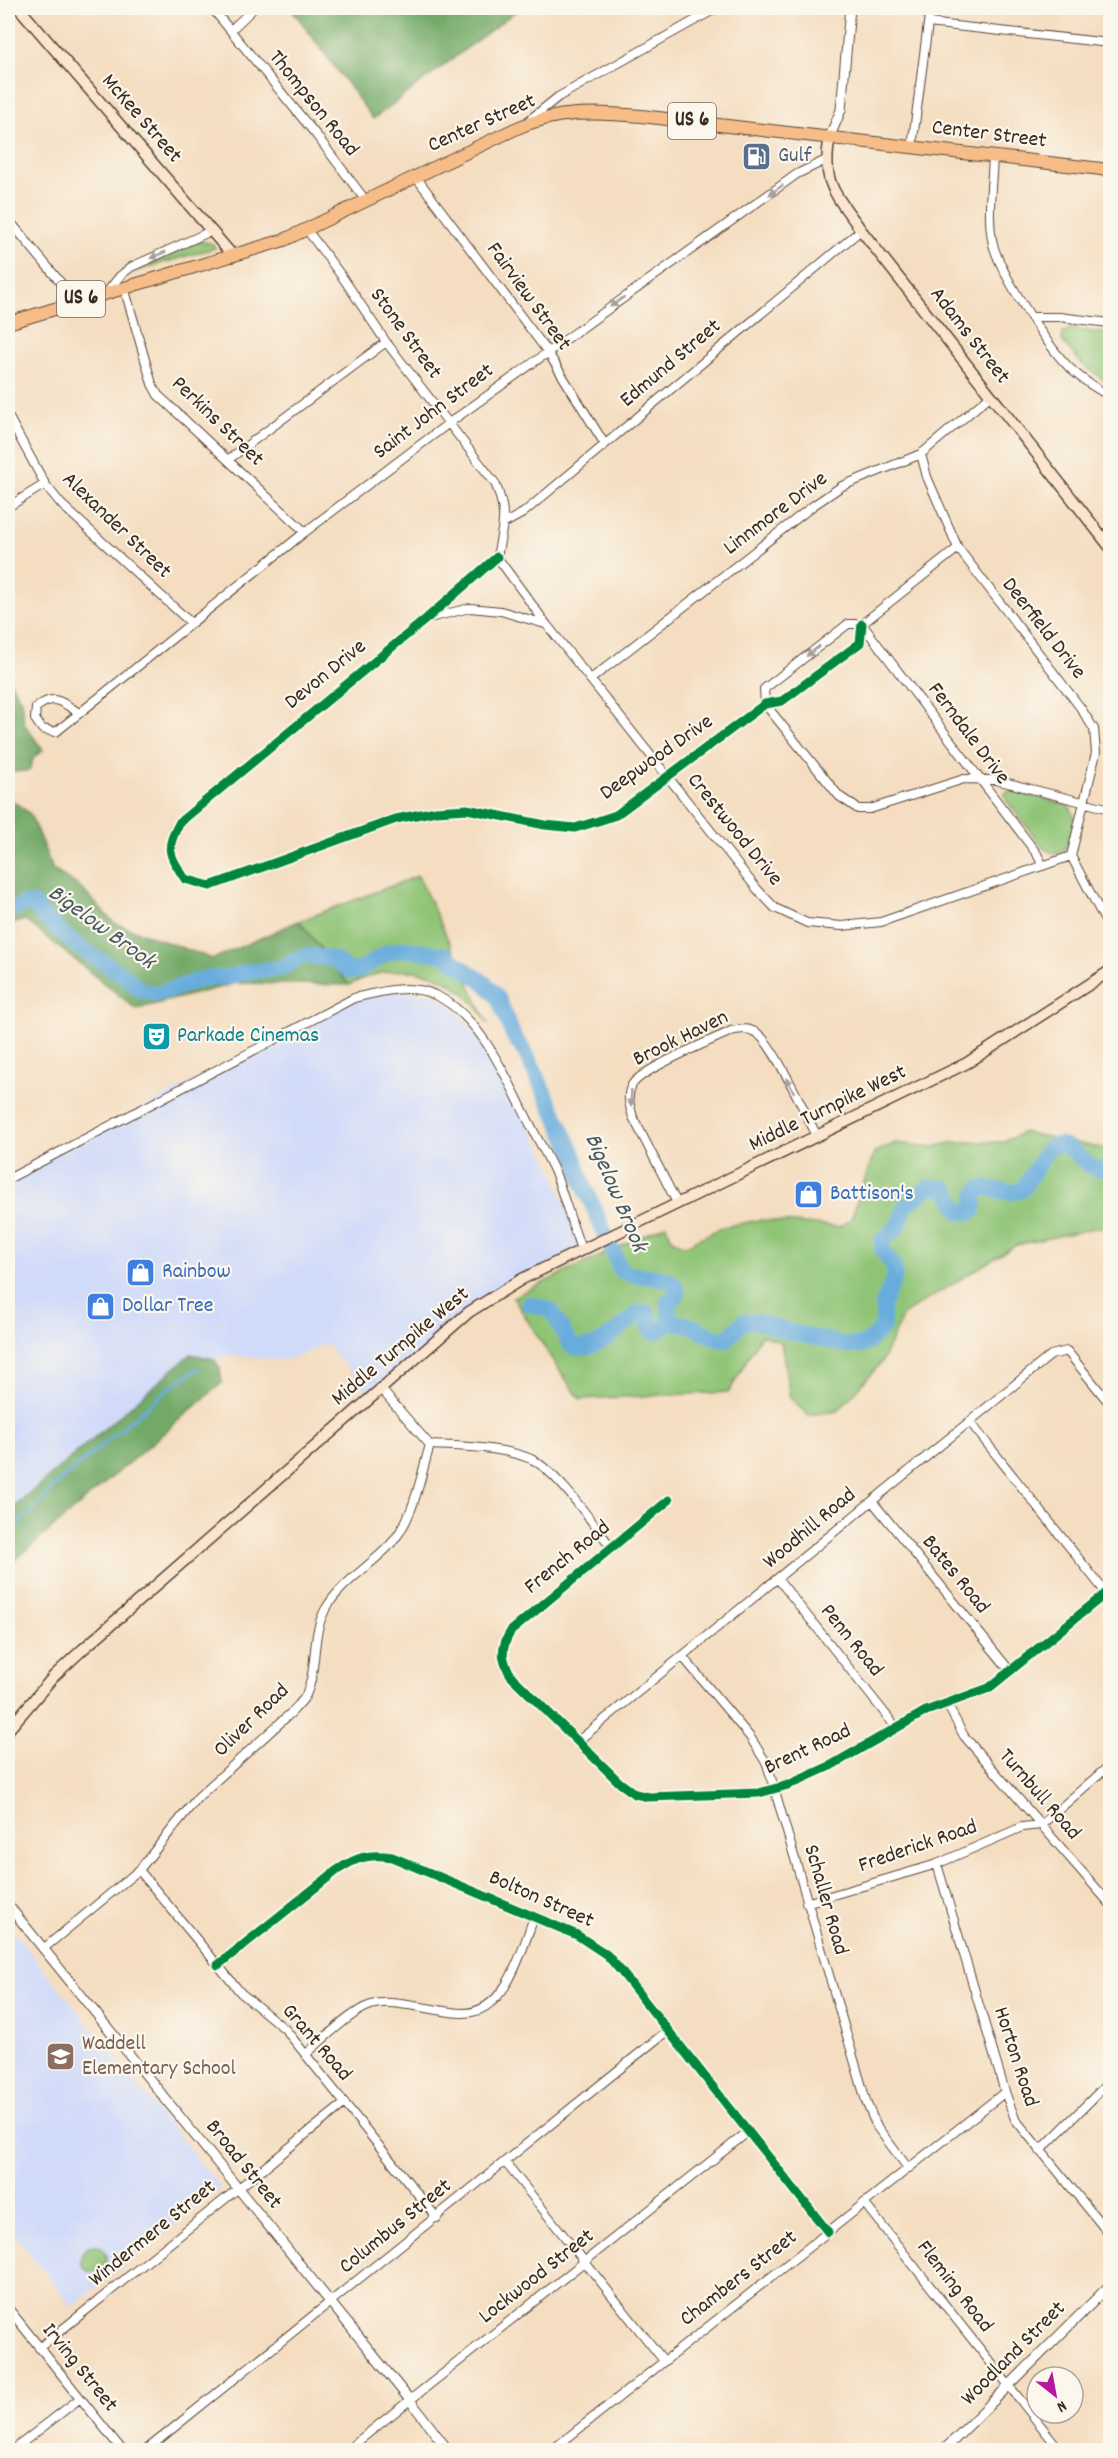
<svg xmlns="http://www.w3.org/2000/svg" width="1118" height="2458" viewBox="0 0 1118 2458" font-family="Dekko,sans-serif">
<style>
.built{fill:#d0daf9}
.green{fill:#8fc476;stroke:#65774a;stroke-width:1.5}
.forest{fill:#73aa67;stroke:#576a42;stroke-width:1.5}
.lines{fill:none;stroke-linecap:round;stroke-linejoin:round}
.stream{stroke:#67acdd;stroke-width:3}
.river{stroke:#67acdd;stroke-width:16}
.minor-casing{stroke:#574536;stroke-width:10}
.tertiary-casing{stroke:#574536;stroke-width:11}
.secondary-casing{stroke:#574536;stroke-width:13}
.primary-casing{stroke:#574536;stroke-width:14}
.minor{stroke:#fff;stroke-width:8}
.tertiary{stroke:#fff;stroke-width:9}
.secondary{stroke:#fce5cf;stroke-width:10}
.primary{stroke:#f7bd88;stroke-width:12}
.cycleway-casing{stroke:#fbf7ec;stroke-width:13}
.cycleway{stroke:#00873e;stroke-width:9}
.oneway{fill:#a79f9a}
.labels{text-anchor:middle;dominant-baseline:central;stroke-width:4.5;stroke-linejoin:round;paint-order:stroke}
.shield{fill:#fbf7ec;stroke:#75685c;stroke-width:1.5}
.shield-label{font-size:21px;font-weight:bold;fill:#3b2a1e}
.street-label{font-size:22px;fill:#3b2a1e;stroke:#fbf7ec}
.service-label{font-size:22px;fill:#4e5e75;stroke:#fbf7ec;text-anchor:start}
.culture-label{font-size:22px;fill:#0d838f;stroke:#fbf7ec;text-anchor:start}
.shop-label{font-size:22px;fill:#366cbe;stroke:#fbf7ec;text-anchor:start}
.education-label{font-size:22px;fill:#785e54;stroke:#fbf7ec;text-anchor:start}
.water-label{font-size:24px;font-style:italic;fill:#4a5861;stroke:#fbf7ec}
</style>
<rect width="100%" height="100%" fill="#fbf7ec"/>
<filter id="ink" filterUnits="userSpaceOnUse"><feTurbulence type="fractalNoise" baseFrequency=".0167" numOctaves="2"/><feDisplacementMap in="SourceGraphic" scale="12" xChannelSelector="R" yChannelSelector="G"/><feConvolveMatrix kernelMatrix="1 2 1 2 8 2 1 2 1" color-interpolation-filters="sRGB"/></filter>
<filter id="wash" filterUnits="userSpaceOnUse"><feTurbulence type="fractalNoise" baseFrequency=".008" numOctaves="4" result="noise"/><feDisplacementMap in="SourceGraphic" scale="24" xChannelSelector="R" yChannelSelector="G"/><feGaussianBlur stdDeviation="1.35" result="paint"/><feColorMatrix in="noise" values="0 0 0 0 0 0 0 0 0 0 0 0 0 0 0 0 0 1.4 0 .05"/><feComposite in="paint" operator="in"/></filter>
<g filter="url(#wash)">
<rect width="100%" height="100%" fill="#f4ddc0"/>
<path class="built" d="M 382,991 L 433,994 L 453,1005 L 500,1067 L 555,1175 L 581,1249 L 499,1292 L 372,1395 L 327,1345 L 322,1345 L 301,1356 L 282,1360 L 229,1355 L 214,1359 L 191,1355 L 8,1512 L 8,1179 L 354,998 Z
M 8,1925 L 221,2188 L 72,2307 L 8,2227 Z"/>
<path class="green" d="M 201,241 L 213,244 L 215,248 L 127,273 Z
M 1071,329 L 1110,334 L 1110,384 L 1083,365 L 1062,341 L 1063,332 Z
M 1010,790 L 1067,805 C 1082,815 1073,851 1055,854 L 1044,849 L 1006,800 L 1005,793 Z
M 418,876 L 488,1024 C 459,970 402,957 349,985 L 299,921 Z
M 1023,1132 L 1110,1150 L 1110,1225 L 1016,1245 L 904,1314 L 881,1363 L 838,1411 L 808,1415 L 790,1398 L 781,1342 L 761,1335 L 729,1392 L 580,1399 L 553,1361 L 513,1297 L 666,1225 L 672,1239 L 684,1246 L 723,1227 L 759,1220 L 839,1227 L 851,1219 L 874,1153 L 895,1143 L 933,1147 L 954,1142 L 1004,1142 Z
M81 2259a13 13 0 1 1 26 0a13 13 0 1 1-26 0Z"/>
<path class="forest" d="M 291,8 L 520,8 L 373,119 Z
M 8,677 L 21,701 L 24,724 L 43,750 L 34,757 L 29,771 L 10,772 L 8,769 Z
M 8,797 L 30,814 L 53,870 L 79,886 L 114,923 L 213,959 L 299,921 L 349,985 L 237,983 L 136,1009 L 25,920 L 8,925 Z
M 191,1354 L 214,1359 L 220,1369 L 222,1383 L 8,1566 L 8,1512 Z"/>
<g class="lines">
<path class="stream" d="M 8,1525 L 16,1526 L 42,1501 L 53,1487 L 171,1386 L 199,1368"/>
<path class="river" d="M 8,912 L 23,904 L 34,905 L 47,920 L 79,947 L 125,976 L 140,990 L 157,994 L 203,979 L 231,977 L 245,972 L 282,968 L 300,957 L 311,956 L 333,959 L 350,971 L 358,971 L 389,952 L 406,949 L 445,955 L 486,984 L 498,998 L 514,1037 L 525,1052 L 574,1154 L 582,1181 L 621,1271 C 626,1272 631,1275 636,1275 C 649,1278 678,1273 677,1295 L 668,1302 L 670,1323
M 529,1304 L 551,1310 L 571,1346 C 595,1355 621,1327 638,1313 L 648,1313 L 650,1329 L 653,1332 L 657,1332 L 670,1323
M 670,1323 C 697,1321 706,1339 726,1340 L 743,1322 L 755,1321 L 787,1331 L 850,1346 L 866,1344 L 883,1327 L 883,1305 L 895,1275 L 894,1267 L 882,1249 L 882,1240 L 897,1228 L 906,1205 L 929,1187 L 946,1188 L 960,1212 L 971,1212 L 974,1210 L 975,1194 L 980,1188 C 995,1187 1011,1197 1023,1189 C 1027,1181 1032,1175 1036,1168 C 1046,1152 1053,1134 1074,1152 C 1089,1165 1088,1169 1110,1170"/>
</g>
</g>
<g filter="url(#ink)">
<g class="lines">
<defs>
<path id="minor" d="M 212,8 L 317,136 L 366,201
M 928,23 L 1110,43
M 231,30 L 254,8
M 528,121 L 558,97 L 717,8
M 912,147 L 930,8
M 993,156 C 992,186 986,219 994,248 C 1004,278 1049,350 1073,371 C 1084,381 1097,389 1110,396
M 416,177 L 547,351 L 604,443
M 8,219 L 76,301
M 307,230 L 343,278 L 386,342 L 495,483 C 508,514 503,525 497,557
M 124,287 L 152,384 L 158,395 L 305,532
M 107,292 L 120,276 L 131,267 L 211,231
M 1032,317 L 1059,317 L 1110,323
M 8,416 L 45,484 L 61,504 L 191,623
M 921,454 L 927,477 L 958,548 L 1080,707 L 1094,729 L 1096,753 L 1071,856 L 1110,930
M 229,459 L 386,342
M 8,507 L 45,484
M 503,524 L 523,513 L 861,230
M 497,557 L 426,619 L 180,822 C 165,849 168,853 185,879 L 210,886 L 396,819 L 436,811 L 467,809 L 545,825 L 575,828 L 598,821 L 616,815 L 765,704 L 782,701 L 860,643 L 862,624
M 497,557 L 547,625 L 757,889 L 775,908 L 807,923 L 842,926 L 881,922 L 1071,856
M 429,618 L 470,608 L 501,611 L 545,624
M 862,624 L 1037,854 L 1043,866
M 591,679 L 814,505 L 842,486 L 921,454 L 991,395
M 765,704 L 839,796 L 858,809 L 870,809 L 964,779 L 996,780 L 1110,809
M 765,704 L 764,689 L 848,624 L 862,624 L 958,548
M 79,713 C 62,702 54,693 36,708 L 35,719 L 42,729 L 56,732 L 305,532 L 449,423 L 797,174 L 826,160
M 8,1179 L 354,998 C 379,992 410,983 435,995 C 481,1015 509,1083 531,1126 C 539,1142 549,1159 556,1175 C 565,1200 572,1225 581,1249
M 677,1203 L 633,1117 C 630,1107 626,1095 632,1085 C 641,1069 711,1041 731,1031 C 741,1029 749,1027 758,1034 C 774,1045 806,1115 817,1136
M 380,1388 L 430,1445 C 459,1446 504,1447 531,1459 C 558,1472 592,1523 612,1548
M 970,1422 L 1106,1593
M 669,1500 L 511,1631 C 500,1648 501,1660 512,1677 L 620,1783 L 635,1794 L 649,1797 L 759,1793 L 788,1785 L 830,1766 L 926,1711 L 989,1688 L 1110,1590
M 872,1501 L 1011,1672
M 778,1579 L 895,1726
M 682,1656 L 750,1737 L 767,1764 L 867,2104 L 877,2127 L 908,2168
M 947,1704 L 964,1736 L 1110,1904
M 578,1741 L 1051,1355 L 1067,1351 L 1110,1404
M 937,1864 L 1005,2092 L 1015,2119 L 1110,2235
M 139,1870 L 241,1993 L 285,2029 L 437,2218
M 806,1903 L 937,1864 L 1022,1827 L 1041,1825 L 1110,1765
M 43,1949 L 139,1870 L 198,1797 L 292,1712 C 296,1707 303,1701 306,1695 C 318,1668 311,1636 325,1610 C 339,1584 369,1567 389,1546 C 414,1520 420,1478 430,1445
M 218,1965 L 336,1871 C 355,1858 368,1853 392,1857 L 577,1935 L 607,1955 L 620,1970 L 828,2232
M 306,2054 C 323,2040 350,2012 371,2005 C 387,2000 405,2005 421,2007 C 435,2009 449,2013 462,2013 C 507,2014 522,1949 534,1917
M 1040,2151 L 1110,2081
M 505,2162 L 664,2361
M 864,2203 L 1060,2450
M 8,2308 L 122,2450
M 39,2348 L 345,2103
M 13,2450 L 79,2399
M 146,2450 L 667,2031
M 347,2450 L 749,2131
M 552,2450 L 1005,2092"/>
<path id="tertiary" d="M 830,136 L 841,110 L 850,8
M 8,1905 L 409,2399 L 448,2450
M 944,2450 L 1110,2285"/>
<path id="secondary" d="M 19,8 L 233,256
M 830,136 C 821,184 835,193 861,230 L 1110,547
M 8,1730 L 54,1676 L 82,1650 L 469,1312 L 522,1279 L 967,1063 L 1110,971"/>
<path id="primary" d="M 8,323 L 284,240 L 515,129 C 556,110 597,112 641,116 L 1110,170"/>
</defs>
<use href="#minor" class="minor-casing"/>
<use href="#tertiary" class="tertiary-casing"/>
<use href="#secondary" class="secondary-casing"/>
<use href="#primary" class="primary-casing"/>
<use href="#minor" class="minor"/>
<use href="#tertiary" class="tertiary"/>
<use href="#secondary" class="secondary"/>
<use href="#primary" class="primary"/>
<defs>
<path id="cycleway" d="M 497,557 L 426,619 L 180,822 C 165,849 168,853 185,879 L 210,886 L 396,819 L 436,811 L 467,809 L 545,825 L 575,828 L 598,821 L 616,815 L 765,704 L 782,701 L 860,643 L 862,624
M 669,1500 L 511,1631 C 500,1648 501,1660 512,1677 L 620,1783 L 635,1794 L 649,1797 L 759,1793 L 788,1785 L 830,1766 L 926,1711 L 989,1688 L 1110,1590
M 218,1965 L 336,1871 C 355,1858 368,1853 392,1857 L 577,1935 L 607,1955 L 620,1970 L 828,2232"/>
</defs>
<use href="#cycleway" class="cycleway-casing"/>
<use href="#cycleway" class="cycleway"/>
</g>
<defs><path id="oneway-solid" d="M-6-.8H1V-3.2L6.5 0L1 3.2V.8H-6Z" transform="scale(1.5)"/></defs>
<g class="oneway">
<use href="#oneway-solid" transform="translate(776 190) rotate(144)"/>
<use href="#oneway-solid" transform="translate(158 255) rotate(156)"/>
<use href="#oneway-solid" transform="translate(617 302) rotate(145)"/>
<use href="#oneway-solid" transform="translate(813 651) rotate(142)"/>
<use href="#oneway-solid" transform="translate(790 1085) rotate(-118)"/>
<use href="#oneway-solid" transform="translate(631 1098) rotate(92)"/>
</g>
</g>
<defs>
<symbol id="fuel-square" viewBox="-11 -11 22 22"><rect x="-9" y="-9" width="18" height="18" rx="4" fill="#5c6f8a" stroke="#fbf7ec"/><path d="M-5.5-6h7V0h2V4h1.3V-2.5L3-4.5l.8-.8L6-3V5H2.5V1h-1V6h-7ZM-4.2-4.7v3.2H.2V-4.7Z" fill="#fff"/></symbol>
<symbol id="theatre-square" viewBox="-11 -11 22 22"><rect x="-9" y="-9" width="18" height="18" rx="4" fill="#0f9aa8" stroke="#fbf7ec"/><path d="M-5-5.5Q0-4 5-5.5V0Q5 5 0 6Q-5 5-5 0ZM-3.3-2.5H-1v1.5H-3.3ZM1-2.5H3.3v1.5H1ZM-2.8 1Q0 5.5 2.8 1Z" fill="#fff"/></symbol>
<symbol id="shop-square" viewBox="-11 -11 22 22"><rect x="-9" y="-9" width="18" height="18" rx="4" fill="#3f7fe0" stroke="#fbf7ec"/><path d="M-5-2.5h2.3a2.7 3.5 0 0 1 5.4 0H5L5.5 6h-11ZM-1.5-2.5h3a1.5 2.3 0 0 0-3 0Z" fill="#fff"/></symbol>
<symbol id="school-square" viewBox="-11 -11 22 22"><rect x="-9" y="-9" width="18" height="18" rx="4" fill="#8d6e63" stroke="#fbf7ec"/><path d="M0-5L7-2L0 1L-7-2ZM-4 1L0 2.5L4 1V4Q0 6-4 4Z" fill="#fff"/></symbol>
</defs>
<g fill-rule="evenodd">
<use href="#fuel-square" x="740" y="140" width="33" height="33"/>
<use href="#theatre-square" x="140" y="1020" width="33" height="33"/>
<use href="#shop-square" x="792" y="1178" width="33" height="33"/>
<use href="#shop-square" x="124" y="1256" width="33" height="33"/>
<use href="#shop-square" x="84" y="1290" width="33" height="33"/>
<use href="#school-square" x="44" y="2040" width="33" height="33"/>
</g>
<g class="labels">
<g class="shield">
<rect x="668" y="103" width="48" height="36" rx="4.5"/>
<rect x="57" y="281" width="48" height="36" rx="4.5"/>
</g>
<g class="shield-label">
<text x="692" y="121">US 6</text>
<text x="81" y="299">US 6</text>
</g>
<g class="street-label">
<text transform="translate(313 104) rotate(51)">Thompson Road</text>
<text transform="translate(141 119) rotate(49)">McKee Street</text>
<text transform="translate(482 124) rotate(-24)">Center Street</text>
<text transform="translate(989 135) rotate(7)">Center Street</text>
<text transform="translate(528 297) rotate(54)">Fairview Street</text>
<text transform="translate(405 334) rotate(54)">Stone Street</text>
<text transform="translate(969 336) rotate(52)">Adams Street</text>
<text transform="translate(671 364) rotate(-40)">Edmund Street</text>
<text transform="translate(434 412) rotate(-37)">Saint John Street</text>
<text transform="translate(217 422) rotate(44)">Perkins Street</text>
<text transform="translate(776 514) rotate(-37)">Linnmore Drive</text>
<text transform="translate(116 526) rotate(44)">Alexander Street</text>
<text transform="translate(1043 629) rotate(52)">Deerfield Drive</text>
<text transform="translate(326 675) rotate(-39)">Devon Drive</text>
<text transform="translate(968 734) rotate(53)">Ferndale Drive</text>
<text transform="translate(657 758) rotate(-35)">Deepwood Drive</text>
<text transform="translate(734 830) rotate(51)">Crestwood Drive</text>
<text transform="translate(681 1039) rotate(-26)">Brook Haven</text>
<text transform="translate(828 1109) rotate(-26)">Middle Turnpike West</text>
<text transform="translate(401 1347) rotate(-40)">Middle Turnpike West</text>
<text transform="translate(810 1529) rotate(-40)">Woodhill Road</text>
<text transform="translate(568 1558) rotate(-39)">French Road</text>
<text transform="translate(955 1575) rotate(51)">Bates Road</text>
<text transform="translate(851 1641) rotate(51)">Penn Road</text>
<text transform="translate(252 1721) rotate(-44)">Oliver Road</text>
<text transform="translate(808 1750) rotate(-25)">Brent Road</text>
<text transform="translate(1039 1795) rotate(49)">Turnbull Road</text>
<text transform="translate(918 1847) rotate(-19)">Frederick Road</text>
<text transform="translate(541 1900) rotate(24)">Bolton Street</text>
<text transform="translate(825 1900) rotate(74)">Schaller Road</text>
<text transform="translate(316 2043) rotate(49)">Grant Road</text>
<text transform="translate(1015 2057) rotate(72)">Horton Road</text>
<text transform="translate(243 2165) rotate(51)">Broad Street</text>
<text transform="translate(396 2227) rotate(-39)">Columbus Street</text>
<text transform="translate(153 2234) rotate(-39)">Windermere Street</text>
<text transform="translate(537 2277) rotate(-38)">Lockwood Street</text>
<text transform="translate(739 2279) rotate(-38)">Chambers Street</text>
<text transform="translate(954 2287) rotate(52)">Fleming Road</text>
<text transform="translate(1014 2354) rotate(-45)">Woodland Street</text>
<text transform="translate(79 2368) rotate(51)">Irving Street</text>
</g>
<g class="service-label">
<text x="778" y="156">Gulf</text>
</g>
<g class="culture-label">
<text x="177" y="1036">Parkade Cinemas</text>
</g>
<g class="shop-label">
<text x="830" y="1194">Battison's</text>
<text x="162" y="1272">Rainbow</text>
<text x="122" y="1306">Dollar Tree</text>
</g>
<g class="education-label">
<text x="82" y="2044">Waddell<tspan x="82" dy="25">Elementary School</tspan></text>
</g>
<g class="water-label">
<text transform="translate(101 928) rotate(36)">Bigelow Brook</text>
<text transform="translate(615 1193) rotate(67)">Bigelow Brook</text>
</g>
</g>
<rect width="1118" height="2458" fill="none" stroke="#fbf7ec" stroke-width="30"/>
<g transform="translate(1055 2395) rotate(149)"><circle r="28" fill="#fbf7ec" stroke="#aea59a" stroke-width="1.5"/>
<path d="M0-4.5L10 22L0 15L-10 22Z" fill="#b5179e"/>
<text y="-9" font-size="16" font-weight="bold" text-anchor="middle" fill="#3b2a1e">N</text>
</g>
</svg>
